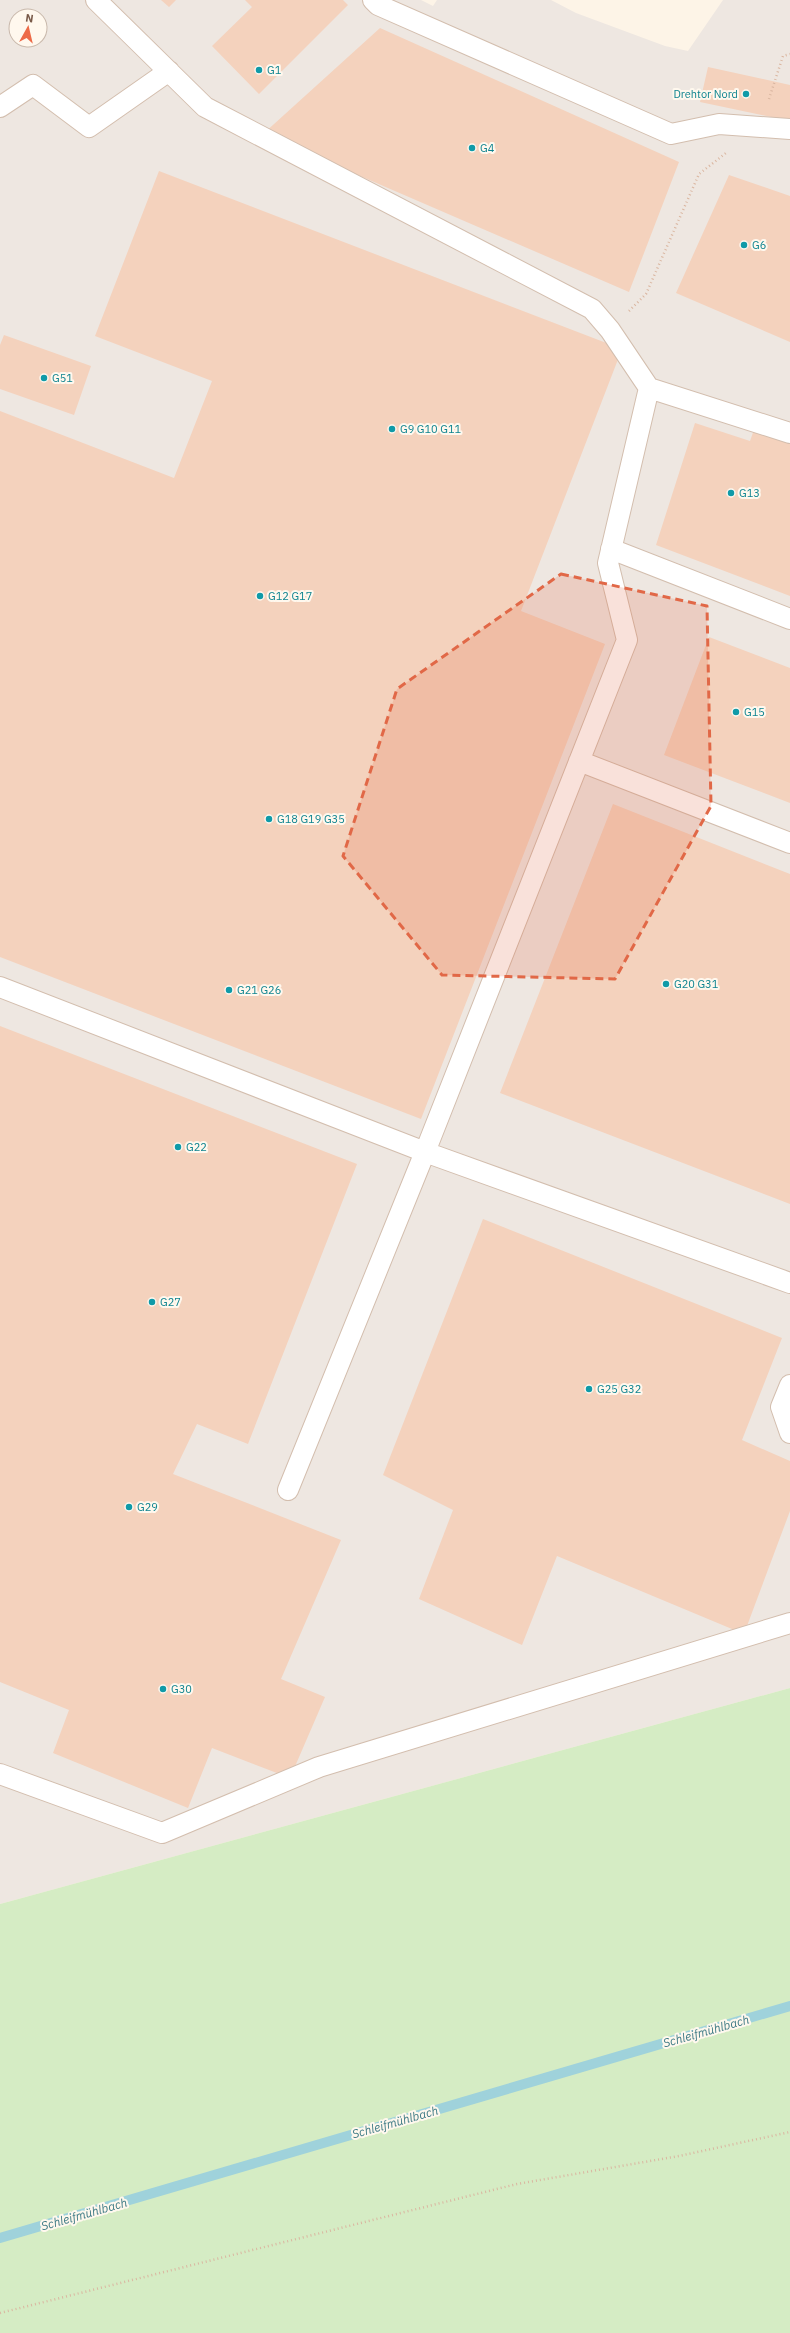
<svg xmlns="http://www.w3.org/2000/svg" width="790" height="2333" viewBox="0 0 790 2333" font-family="'IBM Plex Sans',sans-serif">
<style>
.industrial{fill:#eee7e1;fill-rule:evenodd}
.green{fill:#d5ecc4}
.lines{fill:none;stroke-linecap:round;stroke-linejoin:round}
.stream{stroke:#9fd2db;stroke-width:10}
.building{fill:#f4d2bd}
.service-casing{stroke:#d3beae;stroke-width:22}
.path{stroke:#dab6a0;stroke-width:2.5;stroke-dasharray:1 3;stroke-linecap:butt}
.service{stroke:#fff;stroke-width:20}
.marked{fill:#e16847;fill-opacity:0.2;stroke:#e16847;stroke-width:3;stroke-dasharray:8 5;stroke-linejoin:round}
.culture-dot{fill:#0f9aa8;stroke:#fff8ee;stroke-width:1.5}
.labels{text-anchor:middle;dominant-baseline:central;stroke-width:4;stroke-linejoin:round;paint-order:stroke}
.culture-label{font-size:11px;fill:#0d838f;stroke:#fff8ee;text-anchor:start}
.water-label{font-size:12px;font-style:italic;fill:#3f7b86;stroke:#fff8ee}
</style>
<rect width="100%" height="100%" fill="#fdf4e7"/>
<path class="industrial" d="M 0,0 L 421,0 L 433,6 L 437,0 L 551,0 L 576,13 L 665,46 L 688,51 L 723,0 L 790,0 L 790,1688 L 0,1904 ZM 16,16 L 40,16 L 40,40 L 16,40 Z"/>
<path class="green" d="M 790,1688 L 790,2333 L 0,2333 L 0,1904 Z"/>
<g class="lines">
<path class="stream" d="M 0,2238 L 790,2006"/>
</g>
<path class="building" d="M 161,0 L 176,0 L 169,7 Z
M 245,0 L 343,0 L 348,5 L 259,94 L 212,46 L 252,7 Z
M 380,28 L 679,162 L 629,292 L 263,134 Z
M 708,67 L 790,85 L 790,121 L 700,102 Z
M 159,171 L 622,349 L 521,611 L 605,644 L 421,1119 L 0,957 L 0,411 L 174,478 L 212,381 L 95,336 Z
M 729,175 L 790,196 L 790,342 L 676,293 Z
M 4,335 L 91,366 L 74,415 L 0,389 L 0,345 Z
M 760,413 L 790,424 L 790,596 L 656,545 L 695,423 L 750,441 Z
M 709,637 L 790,668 L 790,803 L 664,755 Z
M 613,804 L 790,874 L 790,1204 L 500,1093 Z
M 0,1026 L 357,1164 L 248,1444 L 197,1424 L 173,1474 L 341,1540 L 281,1679 L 325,1697 L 290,1778 L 212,1748 L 188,1808 L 53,1753 L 69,1710 L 0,1682 Z
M 483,1219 L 782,1338 L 742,1440 L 790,1461 L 790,1511 L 744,1634 L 557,1556 L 522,1645 L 419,1599 L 453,1510 L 383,1475 Z"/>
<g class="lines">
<defs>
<path id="service" d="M 96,0 L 205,107 L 592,309 L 610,330 L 649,388 L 790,433
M 373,0 L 378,5 L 671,134 L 719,124 L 790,129
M 0,107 L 33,85 L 89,127 L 169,71
M 611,549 L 790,619
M 579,761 L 790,843
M 0,987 L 425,1152 L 627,640 L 608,563 L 649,388
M 790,1385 L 781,1407 L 790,1433
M 288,1490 L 425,1152 L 790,1283
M 0,1774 L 162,1833 L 319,1767 L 790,1623"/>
</defs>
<use href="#service" class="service-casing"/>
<path class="path" d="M 769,99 L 783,56 L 790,54
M 629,311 L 646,294 L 699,174 L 726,153
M 0,2313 L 517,2184 L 679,2156 L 790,2132"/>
<use href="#service" class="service"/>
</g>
<path class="marked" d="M 561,574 L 707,606 L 711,806 L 615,979 L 442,975 L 343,856 L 397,689 Z"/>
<g class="culture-dot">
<circle cx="259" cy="70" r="4"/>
<circle cx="746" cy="94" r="4"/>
<circle cx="472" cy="148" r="4"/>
<circle cx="744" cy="245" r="4"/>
<circle cx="44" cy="378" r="4"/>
<circle cx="392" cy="429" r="4"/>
<circle cx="731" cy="493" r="4"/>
<circle cx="260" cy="596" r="4"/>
<circle cx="736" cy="712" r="4"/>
<circle cx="269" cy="819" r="4"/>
<circle cx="666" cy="984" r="4"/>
<circle cx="229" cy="990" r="4"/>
<circle cx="178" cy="1147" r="4"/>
<circle cx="152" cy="1302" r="4"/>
<circle cx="589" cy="1389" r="4"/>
<circle cx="129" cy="1507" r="4"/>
<circle cx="163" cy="1689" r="4"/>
</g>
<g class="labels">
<g class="culture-label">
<text x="267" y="70">G1</text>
<text x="738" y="94" text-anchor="end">Drehtor Nord</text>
<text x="480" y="148">G4</text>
<text x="752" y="245">G6</text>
<text x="52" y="378">G51</text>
<text x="400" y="429">G9 G10 G11</text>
<text x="739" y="493">G13</text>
<text x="268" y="596">G12 G17</text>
<text x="744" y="712">G15</text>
<text x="277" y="819">G18 G19 G35</text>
<text x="674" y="984">G20 G31</text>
<text x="237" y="990">G21 G26</text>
<text x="186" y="1147">G22</text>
<text x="160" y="1302">G27</text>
<text x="597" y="1389">G25 G32</text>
<text x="137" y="1507">G29</text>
<text x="171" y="1689">G30</text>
</g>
<g class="water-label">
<text transform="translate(706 2031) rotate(-16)">Schleifmühlbach</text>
<text transform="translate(395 2122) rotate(-16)">Schleifmühlbach</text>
<text transform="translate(84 2214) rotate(-16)">Schleifmühlbach</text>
</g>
</g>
<g transform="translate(28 28) rotate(8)"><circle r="19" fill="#fff8ee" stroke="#c9b9ac"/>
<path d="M0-3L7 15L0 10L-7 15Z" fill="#ed6a47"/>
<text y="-6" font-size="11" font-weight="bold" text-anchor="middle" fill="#795a49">N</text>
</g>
</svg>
